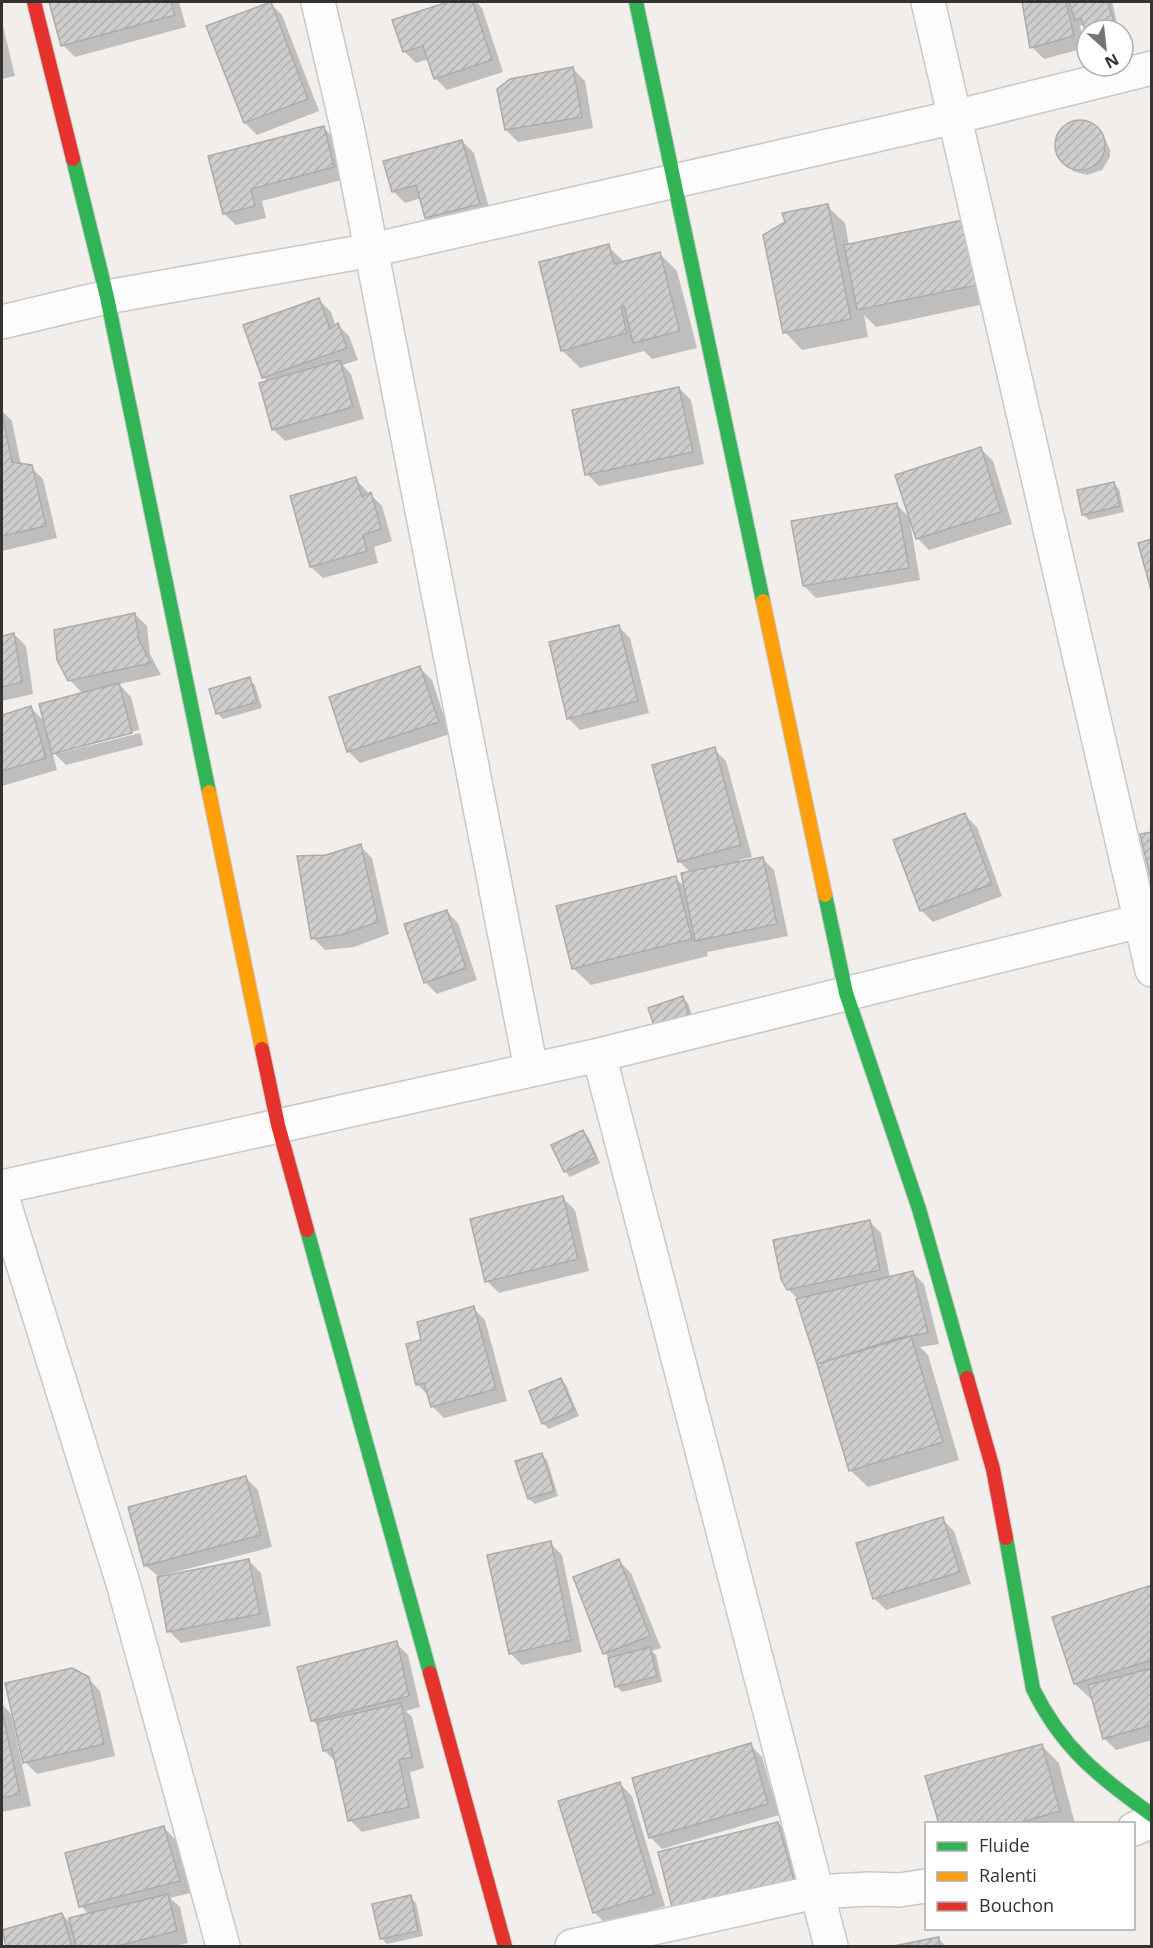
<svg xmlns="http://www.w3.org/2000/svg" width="1153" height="1948" viewBox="0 0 1153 1948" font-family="'Open Sans',sans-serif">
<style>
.shadow{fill:#0003;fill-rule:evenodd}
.building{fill:url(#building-hatch);stroke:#adaba9;stroke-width:1.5}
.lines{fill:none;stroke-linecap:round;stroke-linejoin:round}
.street-casing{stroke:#c9c8c6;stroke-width:36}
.fast-casing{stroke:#c9c8c6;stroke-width:16}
.slow-casing{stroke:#c9c8c6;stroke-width:16}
.jam-casing{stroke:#c9c8c6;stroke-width:16}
.street{stroke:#fdfcfc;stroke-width:33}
.fast{stroke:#30b455;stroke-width:14}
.slow{stroke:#ff9f0a;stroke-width:14}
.jam{stroke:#e5322d;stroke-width:14}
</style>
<defs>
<pattern id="building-hatch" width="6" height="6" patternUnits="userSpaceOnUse" patternTransform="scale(1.5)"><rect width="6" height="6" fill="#cfcdcb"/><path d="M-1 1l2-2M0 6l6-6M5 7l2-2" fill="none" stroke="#b2b0af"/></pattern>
</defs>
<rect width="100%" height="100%" fill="#f1eeec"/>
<path class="shadow" d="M 51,2 L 179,2 L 186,27 L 75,57 L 63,45 Z
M 453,2 L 476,2 L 482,8 L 503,72 L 447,90 L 435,78 L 429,59 L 416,63 L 404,51 L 394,21 Z
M 1023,2 L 1112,2 L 1118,27 L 1110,30 L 1087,30 L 1085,24 L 1080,26 L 1085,48 L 1044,59 L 1032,47 Z
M 270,3 L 282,15 L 319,111 L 257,135 L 245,123 L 208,27 Z
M 2,22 L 15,76 L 2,79 Z
M 573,69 L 585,81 L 593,128 L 518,142 L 506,130 Z
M 1075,122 L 1083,122 L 1097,129 L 1103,135 L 1110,150 L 1110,157 L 1102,170 L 1087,175 L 1073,171 L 1058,152 L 1058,137 L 1068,125 Z
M 324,128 L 336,140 L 345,179 L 262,201 L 266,218 L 236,225 L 224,214 L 210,157 Z
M 462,141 L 474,153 L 491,215 L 438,229 L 426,218 L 421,198 L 405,203 L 393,191 Z
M 827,206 L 845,223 L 849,245 L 963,221 L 994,302 L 876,327 L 864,315 L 868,337 L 802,350 L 785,332 Z
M 608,246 L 625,263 L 660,254 L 677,271 L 697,348 L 652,359 L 644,351 L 580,368 L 562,350 Z
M 319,300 L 331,312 L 336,326 L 338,325 L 349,336 L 358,360 L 343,365 L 351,374 L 364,419 L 285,441 L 273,429 L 268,382 L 263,377 Z
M 679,388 L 691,400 L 704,464 L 599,486 L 587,474 Z
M 2,411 L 12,421 L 21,465 L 31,467 L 43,479 L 57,538 L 2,551 Z
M 981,449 L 993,461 L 1012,524 L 929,550 L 917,538 L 912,521 L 910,522 L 920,580 L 816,598 L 804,586 L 897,505 L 911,519 Z
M 355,479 L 367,491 L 369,495 L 370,494 L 382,506 L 392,541 L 374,547 L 378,563 L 323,578 L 311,567 Z
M 1114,484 L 1119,489 L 1124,512 L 1089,520 L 1083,514 Z
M 135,614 L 147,626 L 150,654 L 161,675 L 119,684 L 131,697 L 143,745 L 66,765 L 52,751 L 57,770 L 2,786 L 2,716 L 31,708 L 46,723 L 83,694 L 70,680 ZM 139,730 L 140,733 L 60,753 L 60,750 Z
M 618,626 L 630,638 L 649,713 L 580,730 L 568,718 Z
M 14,634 L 26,646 L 33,694 L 2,701 L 2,637 Z
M 420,668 L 432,680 L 450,734 L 360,763 L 349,752 L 331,697 Z
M 249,679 L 255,685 L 262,708 L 223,719 L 217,713 Z
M 714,749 L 726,761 L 752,857 L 739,860 L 740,863 L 762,858 L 774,870 L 788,936 L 707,952 L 708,956 L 591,985 L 573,968 L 675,878 L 685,887 L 691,873 L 680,862 Z
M 965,815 L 977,827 L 1002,896 L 933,922 L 921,910 Z
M 360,846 L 372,858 L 389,934 L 354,947 L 325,950 L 313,938 L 327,857 Z
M 446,911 L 458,923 L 477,980 L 437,994 L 425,982 Z
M 682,998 L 688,1003 L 696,1028 L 664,1039 Z
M 583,1132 L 589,1138 L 600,1163 L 570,1177 L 565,1171 Z
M 563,1198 L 575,1210 L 589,1271 L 499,1293 L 487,1281 Z
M 869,1221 L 881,1233 L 890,1278 L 912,1272 L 924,1284 L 939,1344 L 920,1347 L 928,1355 L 959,1460 L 868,1487 L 850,1470 L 798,1300 L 799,1300 L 788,1289 Z
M 473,1308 L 485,1320 L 507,1401 L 444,1418 L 432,1406 L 429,1396 L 418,1385 L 423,1341 Z
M 560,1380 L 566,1385 L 579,1416 L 549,1429 L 543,1423 Z
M 541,1454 L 547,1460 L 558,1496 L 535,1504 L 529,1499 Z
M 246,1478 L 258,1490 L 272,1547 L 164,1575 L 164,1577 L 249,1561 L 261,1573 L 271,1626 L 181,1643 L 169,1631 L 158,1576 L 145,1565 Z
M 942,1519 L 954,1531 L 971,1584 L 886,1610 L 874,1598 Z
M 550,1543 L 562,1555 L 582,1652 L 522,1665 L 510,1653 Z
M 619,1561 L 631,1573 L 661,1648 L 652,1651 L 656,1655 L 662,1682 L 622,1692 L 616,1686 L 609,1658 L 605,1653 Z
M 1152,1587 L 1152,1740 L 1116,1750 L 1104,1738 L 1093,1701 L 1075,1684 L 1054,1618 Z
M 396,1643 L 408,1655 L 420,1707 L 406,1711 L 412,1717 L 424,1768 L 410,1772 L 420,1818 L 362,1832 L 350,1820 L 337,1763 L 324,1750 L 319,1727 L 312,1720 Z
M 88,1678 L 100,1691 L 115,1756 L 37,1774 L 25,1762 Z
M 2,1704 L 11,1714 L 31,1806 L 2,1812 Z
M 750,1745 L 762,1757 L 779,1815 L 662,1849 L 650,1837 Z
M 1041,1745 L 1059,1763 L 1075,1824 L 940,1824 Z
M 620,1784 L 632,1796 L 665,1906 L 606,1924 L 594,1912 Z
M 778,1823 L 790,1835 L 805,1893 L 686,1922 Z
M 164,1828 L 176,1840 L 191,1893 L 170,1898 L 180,1907 L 188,1943 L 174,1946 L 7,1946 L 3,1931 L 62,1914 L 72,1925 L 89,1915 L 81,1906 Z
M 410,1897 L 416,1903 L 423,1936 L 387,1944 L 381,1938 Z
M 938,1939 L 946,1946 L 900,1946 Z"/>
<path class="building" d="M 49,2 L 171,2 L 175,15 L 61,46 Z
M 271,2 L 308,99 L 244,123 L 206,26 Z
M 448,2 L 473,2 L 492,60 L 434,79 L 423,46 L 403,52 L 392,20 Z
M 1022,2 L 1066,2 L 1074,36 L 1030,48 Z
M 1069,2 L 1108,2 L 1114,22 L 1085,30 L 1081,18 L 1075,20 Z
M 573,67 L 582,117 L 505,130 L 497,89 L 510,79 Z
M1055 145a25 25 0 1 1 50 0a25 25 0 1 1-50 0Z
M 324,126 L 334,167 L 251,189 L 255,206 L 223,214 L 208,156 Z
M 462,140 L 480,204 L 425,218 L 416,185 L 392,192 L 383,161 Z
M 828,204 L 851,319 L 783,333 L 763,235 L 785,222 L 782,213 Z
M 963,220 L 977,285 L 857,310 L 844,245 Z
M 609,244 L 614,264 L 660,252 L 680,331 L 633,343 L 624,306 L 621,307 L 627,333 L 561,351 L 539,262 Z
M 319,298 L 330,329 L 338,323 L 347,348 L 262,378 L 243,325 Z
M 340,360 L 353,407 L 272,430 L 259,383 Z
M 679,387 L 693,452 L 585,475 L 572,410 Z
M 2,414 L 12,462 L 32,465 L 46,526 L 2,536 Z
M 981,447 L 1001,512 L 916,539 L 895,475 Z
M 356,477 L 362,497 L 371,492 L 381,529 L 363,535 L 367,551 L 310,567 L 290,496 Z
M 1114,482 L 1120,506 L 1082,515 L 1077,490 Z
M 897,503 L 909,568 L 803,586 L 791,521 Z
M 1152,539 L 1152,594 L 1138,543 Z
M 135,613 L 139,640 L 151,663 L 68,681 L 57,660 L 54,630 Z
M 619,625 L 638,701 L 567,719 L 549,642 Z
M 14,633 L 22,682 L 2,687 L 2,636 Z
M 420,666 L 439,722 L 347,752 L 329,697 Z
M 250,677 L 257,702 L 216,714 L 209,689 Z
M 119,683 L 132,733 L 52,754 L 39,704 Z
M 31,706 L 46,758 L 2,771 L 2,715 Z
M 715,747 L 741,845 L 678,862 L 652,765 Z
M 965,813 L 992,884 L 920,911 L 893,840 Z
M 1152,832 L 1152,884 L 1140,834 Z
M 361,844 L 378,922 L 341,935 L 311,939 L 297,856 L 326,855 Z
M 763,857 L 777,924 L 695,941 L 681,873 Z
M 676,876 L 692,939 L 572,969 L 556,906 Z
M 447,910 L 466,968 L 424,983 L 404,924 Z
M 683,996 L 691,1022 L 657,1034 L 648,1008 Z
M 583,1130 L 596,1157 L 564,1172 L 551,1145 Z
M 563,1196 L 578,1259 L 485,1282 L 470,1219 Z
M 870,1220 L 880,1270 L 787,1290 L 781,1279 L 773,1240 Z
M 913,1271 L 928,1333 L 899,1338 L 817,1364 L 796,1299 Z
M 474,1306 L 496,1389 L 431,1407 L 424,1383 L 416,1385 L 406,1344 L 421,1340 L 417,1322 Z
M 911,1336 L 943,1442 L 849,1471 L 817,1364 Z
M 561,1378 L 574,1410 L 542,1424 L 529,1391 Z
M 542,1453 L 554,1491 L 528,1499 L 515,1461 Z
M 246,1476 L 261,1535 L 144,1566 L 128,1507 Z
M 943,1517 L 960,1572 L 873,1599 L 856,1543 Z
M 551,1541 L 571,1640 L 509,1654 L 487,1555 Z
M 249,1559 L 260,1614 L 167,1632 L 157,1577 Z
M 619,1559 L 650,1636 L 603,1654 L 573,1577 Z
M 1152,1585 L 1152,1660 L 1074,1684 L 1052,1617 Z
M 397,1641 L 409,1696 L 311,1721 L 297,1667 Z
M 650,1647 L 657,1676 L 615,1687 L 608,1658 Z
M 72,1668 L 89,1677 L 104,1744 L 23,1763 L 5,1683 Z
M 1152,1668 L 1152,1725 L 1103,1739 L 1088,1685 Z
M 401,1703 L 412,1757 L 399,1760 L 409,1807 L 348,1821 L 332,1749 L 323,1751 L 317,1722 Z
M 2,1711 L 20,1794 L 2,1798 Z
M 751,1743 L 768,1804 L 649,1838 L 632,1778 Z
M 1042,1744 L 1060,1811 L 1015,1824 L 939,1824 L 925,1776 Z
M 620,1782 L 654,1894 L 593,1913 L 558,1801 Z
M 778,1822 L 794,1881 L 673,1911 L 658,1852 Z
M 164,1826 L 180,1881 L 79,1907 L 65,1853 Z
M 168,1894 L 177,1931 L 117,1946 L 76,1946 L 69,1918 Z
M 411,1895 L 418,1931 L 380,1939 L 372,1904 Z
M 62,1913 L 72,1946 L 6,1946 L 2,1930 Z
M 939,1937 L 940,1946 L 893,1946 Z"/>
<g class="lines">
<defs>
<path id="street" d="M 318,2 L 348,131 L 531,1069
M 928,2 L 1152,970
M 2,322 L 107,297 L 372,250 L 955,117 L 1152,68
M 599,1055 L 831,1946
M 2,1187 L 599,1055 L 1152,918
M 2,1197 L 123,1583 L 223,1946
M 1134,1829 L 1152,1821
M 572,1946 L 816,1892 L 869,1889 L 899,1890 L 926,1886"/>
<path id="fast" d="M 636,2 L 763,601
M 73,159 L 107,297 L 209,792
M 825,895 L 846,993 L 919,1209 L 967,1378
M 307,1230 L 430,1673
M 1006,1538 L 1033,1689 C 1063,1750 1099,1776 1152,1815"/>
<path id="slow" d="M 763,601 L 825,895
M 209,792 L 262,1049"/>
<path id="jam" d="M 34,2 L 73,159
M 262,1049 L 278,1125 L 307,1230
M 967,1378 L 993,1469 L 1006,1538
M 430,1673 L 505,1946"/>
</defs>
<use href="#street" class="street-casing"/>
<use href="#fast" class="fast-casing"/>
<use href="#slow" class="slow-casing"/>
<use href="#jam" class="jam-casing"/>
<use href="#street" class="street"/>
<use href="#fast" class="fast"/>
<use href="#slow" class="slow"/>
<use href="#jam" class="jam"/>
</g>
<rect width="1153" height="1948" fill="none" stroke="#353332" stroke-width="6"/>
<rect x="925" y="1822" width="210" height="108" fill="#ffffff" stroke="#aeadad" stroke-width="1.5"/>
<rect x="937" y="1842" width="30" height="9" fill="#30b455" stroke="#aeadad" stroke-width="1.5"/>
<text x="979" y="1852" font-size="18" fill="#353332">Fluide</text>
<rect x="937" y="1872" width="30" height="9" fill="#ff9f0a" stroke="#aeadad" stroke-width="1.5"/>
<text x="979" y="1882" font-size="18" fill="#353332">Ralenti</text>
<rect x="937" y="1902" width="30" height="9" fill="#e5322d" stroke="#aeadad" stroke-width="1.5"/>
<text x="979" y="1912" font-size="18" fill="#353332">Bouchon</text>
<g transform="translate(1105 48) rotate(153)"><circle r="28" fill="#ffffff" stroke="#aeadad" stroke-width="1.5"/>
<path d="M0-4.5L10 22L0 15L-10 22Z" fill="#777473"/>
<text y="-9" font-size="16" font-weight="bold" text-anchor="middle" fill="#353332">N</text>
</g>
</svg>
